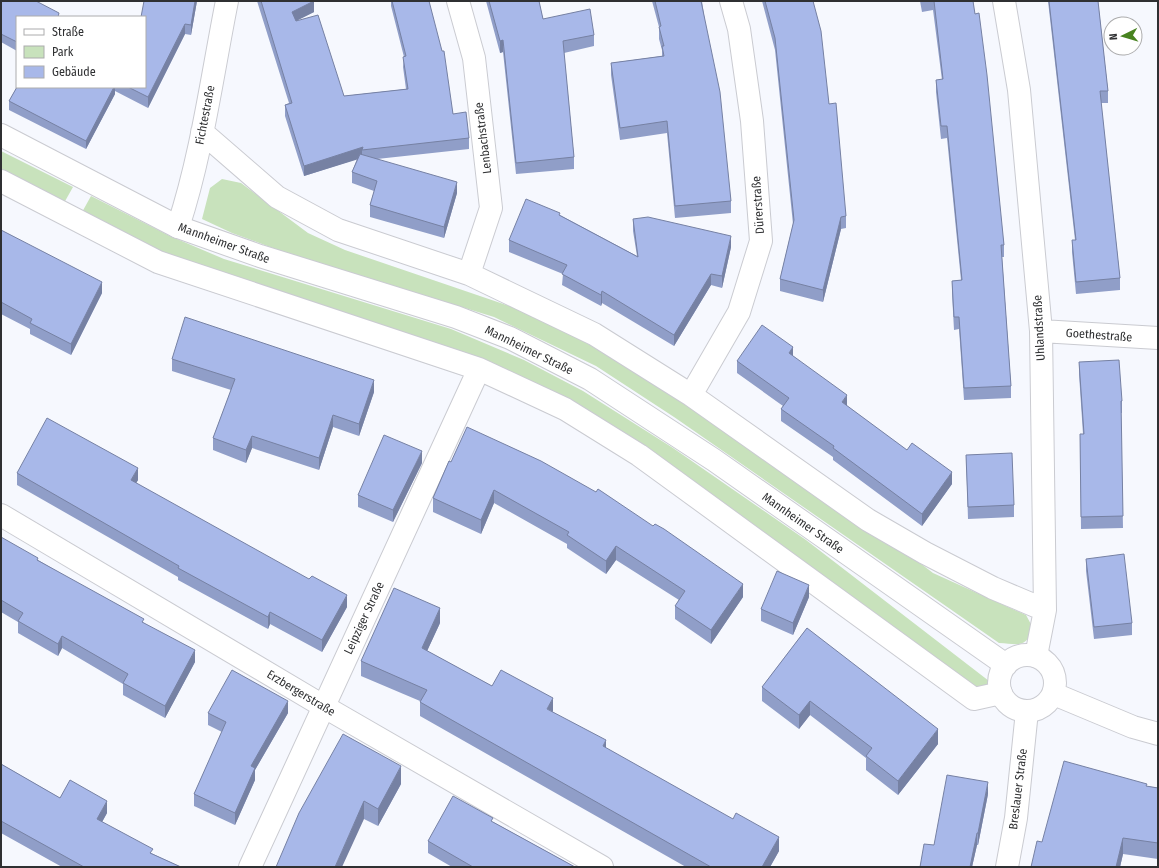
<svg xmlns="http://www.w3.org/2000/svg" width="1159" height="868" viewBox="0 0 1159 868" font-family="'Fira Sans Condensed',sans-serif">
<style>
.green{fill:#c8e2bc}
.lines{fill:none;stroke-linecap:round;stroke-linejoin:round}
.street-casing{stroke:#cacbd1;stroke-width:24}
.secondary-casing{stroke:#cacbd1;stroke-width:24}
.street{stroke:#fff;stroke-width:22}
.secondary{stroke:#fff;stroke-width:22}
.wall{fill:#909ec8}
.shaded-wall{fill:#7681a3}
.building{fill:#a8b8e9;stroke:#7681a3}
.labels{text-anchor:middle;dominant-baseline:central;stroke-width:4;stroke-linejoin:round;paint-order:stroke}
.street-label{font-size:12px;fill:#2f3032;stroke:#fff}
</style>
<rect width="100%" height="100%" fill="#f6f8fe"/>
<path class="green" d="M 1,151 L 73,187 L 64,203 L 1,170 Z
M 222,179 L 241,183 L 308,233 L 345,250 L 518,309 L 573,335 L 654,383 L 886,544 L 890,540 L 933,573 L 1026,615 L 1033,628 C 1026,649 1018,644 999,643 L 674,417 L 596,366 L 494,317 L 281,251 L 232,233 L 202,219 L 210,188 Z
M 91,196 L 170,236 L 224,259 L 451,329 L 524,360 L 583,391 L 673,448 L 806,540 L 989,681 L 991,685 L 982,692 L 556,396 L 168,258 L 81,214 Z"/>
<g class="lines">
<defs>
<path id="street" d="M 458,1 L 474,58 L 491,208 L 469,274
M 1004,1 L 1019,90 L 1041,331 L 1045,610 L 1036,656
M 202,132 L 277,197 L 338,230 L 469,274 L 594,334 L 691,395 L 868,520 L 925,553 L 993,588 L 1045,610
M 1,181 L 158,262 L 479,369 L 565,409 L 639,455 L 974,699 L 1001,693
M 178,227 C 202,154 212,76 227,1
M 1041,331 L 1158,338
M 691,395 L 739,312 L 761,241 L 752,121 L 739,29 L 731,1
M 1,515 L 323,706 L 602,867
M 250,867 L 479,369
M 1007,867 L 1016,818 L 1027,711"/>
<path id="secondary" d="M 1,135 L 178,227 L 260,256 L 456,317 L 510,338 L 590,379 L 714,460 L 1006,665
M999 683a28 28 0 1 1 56 0a28 28 0 1 1-56 0Z
M 1054,694 L 1133,727 L 1158,734"/>
</defs>
<use href="#street" class="street-casing"/>
<use href="#secondary" class="secondary-casing"/>
<use href="#street" class="street"/>
<use href="#secondary" class="secondary"/>
</g>
<path class="wall" d="M 1,1 L 59,17 L 17,17 L 17,51 L 1,42 Z
M 197,1 L 191,35 L 185,34 L 148,108 L 115,91 L 115,94 L 86,149 L 9,110 L 9,101 L 17,87 L 145,87 Z
M 257,1 L 314,1 L 314,12 L 296,21 L 344,96 L 406,89 L 403,67 L 404,57 L 391,6 L 391,1 L 429,1 L 453,114 L 469,138 L 469,149 L 377,159 L 457,193 L 444,238 L 370,217 L 370,205 L 374,191 L 352,183 L 352,172 L 357,159 L 304,176 L 285,116 L 285,105 L 289,103 Z
M 486,1 L 539,1 L 543,19 L 594,35 L 594,46 L 564,53 L 574,157 L 574,169 L 516,174 L 503,52 L 500,53 Z
M 652,1 L 702,1 L 731,201 L 731,213 L 675,218 L 667,133 L 620,140 L 611,75 L 611,63 L 662,56 L 662,50 L 659,39 L 659,27 Z
M 762,1 L 813,1 L 846,216 L 846,228 L 841,229 L 823,302 L 780,291 L 780,279 L 793,224 L 775,50 Z
M 920,1 L 973,1 L 1004,245 L 1004,257 L 1002,257 L 1011,386 L 1011,398 L 964,400 L 959,329 L 954,330 L 952,293 L 952,281 L 961,280 L 947,138 L 941,139 L 936,92 L 936,80 L 942,80 L 933,10 L 922,12 Z
M 1048,1 L 1098,1 L 1108,91 L 1108,103 L 1101,103 L 1120,278 L 1120,290 L 1076,294 L 1072,252 L 1072,240 L 1075,240 Z
M 560,215 L 637,256 L 633,231 L 633,219 L 731,247 L 722,288 L 711,285 L 674,346 L 602,303 L 601,306 L 562,285 L 563,274 L 509,252 L 509,240 Z
M 1,230 L 102,293 L 71,355 L 30,334 L 30,329 L 1,314 Z
M 793,356 L 847,406 L 952,484 L 922,526 L 833,460 L 833,457 L 781,421 L 781,409 L 783,406 L 737,373 L 737,361 Z
M 172,359 L 374,392 L 359,436 L 333,427 L 319,470 L 252,448 L 246,463 L 213,450 L 213,438 L 231,390 L 172,371 Z
M 1079,362 L 1122,401 L 1122,413 L 1121,413 L 1123,528 L 1081,529 L 1080,434 L 1083,434 L 1079,374 Z
M 966,455 L 1014,505 L 1014,517 L 968,519 Z
M 449,461 L 743,597 L 711,644 L 675,619 L 675,606 L 679,600 L 616,560 L 606,574 L 567,548 L 567,544 L 494,503 L 481,534 L 433,512 L 433,498 Z
M 422,463 L 393,522 L 358,507 L 358,495 Z
M 17,473 L 138,480 L 136,483 L 347,607 L 322,652 L 270,624 L 268,629 L 178,580 L 178,577 L 17,485 Z
M 1,537 L 38,560 L 144,623 L 195,662 L 165,718 L 123,695 L 123,684 L 62,648 L 58,656 L 18,633 L 18,622 L 1,612 Z
M 1086,559 L 1132,623 L 1132,635 L 1094,639 L 1086,571 Z
M 809,597 L 793,635 L 761,621 L 761,609 Z
M 440,623 L 427,651 L 492,686 L 553,712 L 606,748 L 779,851 L 770,867 L 686,867 L 420,716 L 420,701 L 361,676 L 361,661 Z
M 807,628 L 938,744 L 898,795 L 866,770 L 866,758 L 810,715 L 799,729 L 762,701 L 762,687 Z
M 208,713 L 288,713 L 255,770 L 255,780 L 235,825 L 194,806 L 194,794 L 222,732 L 208,725 Z
M 1,764 L 60,798 L 107,813 L 102,822 L 153,854 L 181,867 L 62,867 L 1,833 Z
M 401,784 L 378,826 L 364,819 L 299,813 Z
M 1147,786 L 1158,788 L 1158,859 L 1123,854 L 1120,867 L 1031,867 L 1042,842 Z
M 988,794 L 978,845 L 977,845 L 972,867 L 920,867 Z
M 493,822 L 575,867 L 452,867 L 428,853 L 428,841 Z"/>
<path class="shaded-wall" d="M 195,1 L 197,1 L 191,35 L 191,25 Z
M 314,1 L 314,12 L 292,23 L 292,12 Z
M 185,24 L 185,34 L 148,108 L 148,97 Z
M 503,40 L 503,52 L 500,53 L 500,41 Z
M 114,87 L 115,87 L 115,94 L 86,149 L 86,141 Z
M 363,147 L 362,150 L 362,158 L 304,176 L 304,166 Z
M 457,182 L 457,193 L 444,238 L 444,227 Z
M 841,217 L 841,229 L 823,302 L 823,290 Z
M 731,236 L 731,247 L 722,288 L 722,276 Z
M 711,274 L 711,285 L 674,346 L 674,335 Z
M 102,282 L 102,293 L 71,355 L 71,344 Z
M 602,291 L 602,303 L 601,306 L 601,295 Z
M 793,347 L 793,359 L 789,353 Z
M 374,380 L 374,392 L 359,436 L 359,424 Z
M 847,395 L 847,407 L 842,402 Z
M 333,415 L 333,427 L 319,470 L 319,458 Z
M 252,436 L 252,448 L 246,463 L 246,450 Z
M 422,451 L 422,463 L 393,522 L 393,510 Z
M 138,468 L 138,480 L 131,492 L 131,480 Z
M 952,472 L 952,484 L 922,526 L 922,514 Z
M 494,490 L 494,503 L 481,534 L 481,520 Z
M 616,546 L 616,560 L 606,574 L 606,561 Z
M 743,584 L 743,597 L 711,644 L 711,630 Z
M 809,585 L 809,597 L 793,635 L 793,623 Z
M 347,595 L 347,607 L 322,652 L 322,640 Z
M 440,608 L 440,623 L 422,662 L 422,648 Z
M 270,612 L 270,624 L 268,629 L 268,617 Z
M 62,636 L 62,648 L 58,656 L 58,644 Z
M 195,650 L 195,662 L 165,718 L 165,706 Z
M 553,698 L 553,712 L 547,709 Z
M 288,701 L 288,713 L 255,770 L 255,780 L 235,825 L 235,813 L 251,766 Z
M 810,701 L 810,715 L 799,729 L 799,715 Z
M 938,729 L 938,744 L 898,795 L 898,781 Z
M 606,740 L 606,754 L 603,746 Z
M 401,766 L 401,784 L 378,826 L 378,809 Z
M 988,782 L 988,794 L 978,845 L 978,833 Z
M 107,801 L 107,813 L 97,831 L 97,819 Z
M 364,801 L 364,819 L 342,867 L 335,867 Z
M 977,833 L 977,845 L 972,867 L 970,867 Z
M 779,837 L 779,851 L 770,867 L 762,867 Z
M 1123,838 L 1123,854 L 1120,867 L 1116,867 Z"/>
<path class="building" d="M 1,1 L 36,1 L 59,13 L 58,17 L 17,17 L 17,42 L 1,34 Z
M 144,1 L 195,1 L 191,25 L 185,24 L 148,97 L 128,87 L 145,87 L 145,17 L 141,17 Z
M 261,1 L 314,1 L 292,12 L 296,21 L 318,15 L 344,96 L 408,89 L 403,57 L 406,56 L 392,1 L 429,1 L 442,51 L 444,51 L 453,114 L 466,112 L 469,138 L 362,150 L 363,147 L 304,166 L 285,105 L 292,103 Z
M 489,1 L 539,1 L 543,19 L 590,9 L 594,35 L 563,41 L 574,157 L 516,163 L 503,40 L 500,41 Z
M 655,1 L 701,1 L 720,92 L 731,201 L 675,206 L 667,121 L 620,128 L 611,63 L 664,56 L 662,46 L 664,46 L 659,27 L 661,26 Z
M 765,1 L 813,1 L 821,31 L 829,104 L 836,103 L 846,216 L 841,217 L 823,290 L 780,279 L 794,220 L 775,38 Z
M 934,1 L 973,1 L 975,14 L 979,13 L 987,75 L 1004,245 L 1001,245 L 1011,386 L 964,388 L 959,317 L 954,317 L 952,281 L 962,280 L 947,126 L 941,126 L 936,80 L 943,79 Z
M 1049,1 L 1098,1 L 1108,91 L 1100,91 L 1120,278 L 1076,282 L 1072,240 L 1076,240 Z
M 17,87 L 114,87 L 86,141 L 9,101 Z
M 360,154 L 457,182 L 444,227 L 370,205 L 377,181 L 352,172 Z
M 526,199 L 560,213 L 559,215 L 638,257 L 633,219 L 648,217 L 731,236 L 722,276 L 711,274 L 674,335 L 602,291 L 601,295 L 562,274 L 567,265 L 509,240 Z
M 1,230 L 102,282 L 71,344 L 30,323 L 32,319 L 1,302 Z
M 185,317 L 374,380 L 359,424 L 333,415 L 319,458 L 252,436 L 246,450 L 213,438 L 235,379 L 172,359 Z
M 762,325 L 793,347 L 789,353 L 847,395 L 842,402 L 907,450 L 912,443 L 952,472 L 922,514 L 833,448 L 834,446 L 781,409 L 789,398 L 737,361 Z
M 1119,360 L 1122,401 L 1121,401 L 1123,516 L 1081,517 L 1080,434 L 1084,434 L 1079,362 Z
M 47,418 L 138,468 L 131,480 L 309,579 L 312,576 L 347,595 L 322,640 L 270,612 L 268,617 L 178,568 L 179,566 L 17,473 Z
M 467,427 L 541,461 L 596,492 L 598,489 L 653,526 L 655,524 L 664,529 L 743,584 L 711,630 L 675,606 L 685,591 L 616,546 L 606,561 L 567,535 L 569,532 L 494,490 L 481,520 L 433,498 L 449,461 L 451,462 Z
M 384,435 L 422,451 L 393,510 L 358,495 Z
M 1012,453 L 1014,505 L 968,507 L 966,455 Z
M 1,537 L 38,558 L 37,560 L 144,619 L 142,622 L 195,650 L 165,706 L 123,683 L 128,674 L 62,636 L 58,644 L 18,621 L 23,613 L 1,600 Z
M 1124,554 L 1132,623 L 1094,627 L 1086,559 Z
M 777,571 L 809,585 L 793,623 L 761,609 Z
M 394,588 L 440,608 L 422,648 L 492,686 L 501,670 L 553,698 L 547,709 L 606,740 L 603,746 L 733,819 L 736,813 L 779,837 L 762,867 L 711,867 L 420,702 L 427,690 L 361,661 Z
M 807,628 L 938,729 L 898,781 L 866,756 L 872,748 L 810,701 L 799,715 L 762,687 Z
M 232,670 L 288,701 L 251,766 L 255,768 L 235,813 L 194,794 L 226,722 L 208,713 Z
M 343,734 L 401,766 L 378,809 L 364,801 L 335,867 L 276,867 L 299,813 Z
M 1064,761 L 1147,784 L 1146,786 L 1158,788 L 1158,843 L 1123,838 L 1116,867 L 1031,867 L 1037,841 L 1042,842 Z
M 1,764 L 60,798 L 70,780 L 107,801 L 97,819 L 153,849 L 150,853 L 181,867 L 84,867 L 1,821 Z
M 947,775 L 988,782 L 978,833 L 977,833 L 970,867 L 920,867 L 924,844 L 934,845 Z
M 453,796 L 493,818 L 491,821 L 575,867 L 473,867 L 428,841 Z"/>
<g class="labels">
<g class="street-label">
<text transform="translate(205 115) rotate(-79)">Fichtestraße</text>
<text transform="translate(483 138) rotate(-97)">Lenbachstraße</text>
<text transform="translate(758 205) rotate(-94)">Dürerstraße</text>
<text transform="translate(224 243) rotate(20)">Mannheimer Straße</text>
<text transform="translate(1039 328) rotate(-93)">Uhlandstraße</text>
<text transform="translate(1099 335) rotate(4)">Goethestraße</text>
<text transform="translate(529 350) rotate(26)">Mannheimer Straße</text>
<text transform="translate(803 523) rotate(35)">Mannheimer Straße</text>
<text transform="translate(364 618) rotate(-65)">Leipziger Straße</text>
<text transform="translate(301 693) rotate(31)">Erzbergerstraße</text>
<text transform="translate(1018 789) rotate(-83)">Breslauer Straße</text>
</g>
</g>
<rect width="1159" height="868" fill="none" stroke="#2f3032" stroke-width="4"/>
<rect x="16" y="16" width="130" height="72" fill="#ffffff" stroke="#acacad"/>
<rect x="24" y="29" width="20" height="6" fill="#ffffff" stroke="#acacad"/>
<text x="52" y="36" font-size="12" fill="#2f3032">Straße</text>
<rect x="24" y="46" width="20" height="12" fill="#c8e2bc" stroke="#acacad"/>
<text x="52" y="56" font-size="12" fill="#2f3032">Park</text>
<rect x="24" y="66" width="20" height="12" fill="#a8b8e9" stroke="#acacad"/>
<text x="52" y="76" font-size="12" fill="#2f3032">Gebäude</text>
<g transform="translate(1123 36) rotate(265)"><circle r="19" fill="#ffffff" stroke="#acacad"/>
<path d="M0-3L7 15L0 10L-7 15Z" fill="#488320"/>
<text y="-6" font-size="11" font-weight="bold" text-anchor="middle" fill="#2f3032">N</text>
</g>
</svg>
